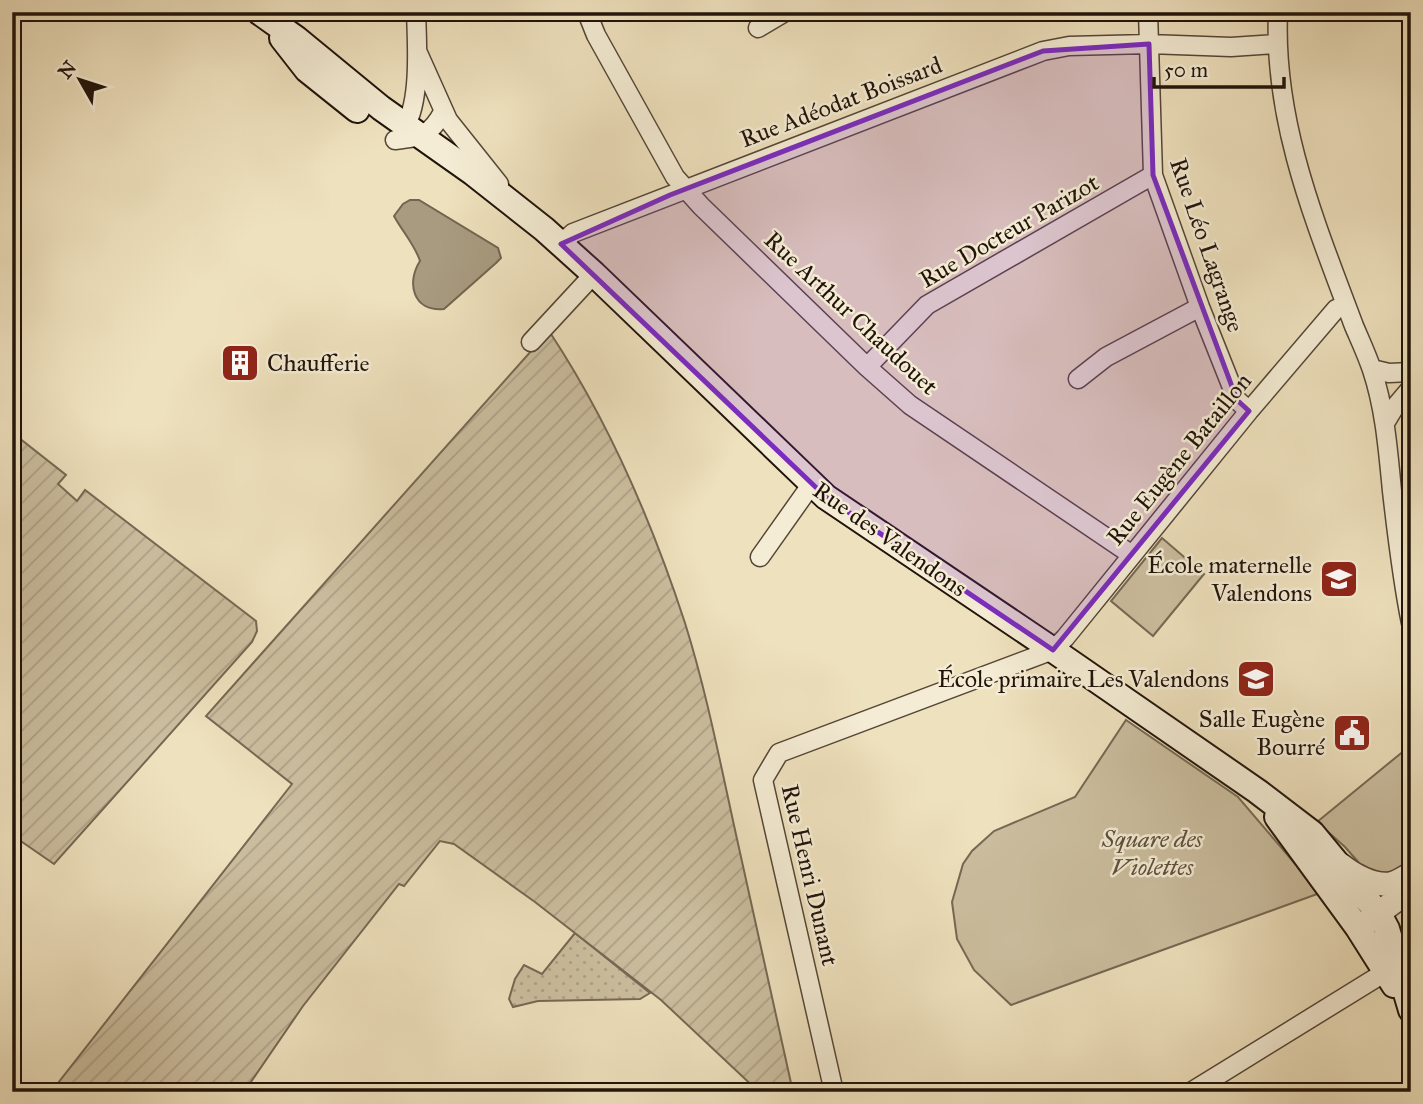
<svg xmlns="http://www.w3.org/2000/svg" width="1423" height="1104" viewBox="0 0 1423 1104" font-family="'IM FELL Great Primer',serif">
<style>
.grass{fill:url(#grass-dots);stroke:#766854;stroke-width:2}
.park{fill:#cbbe9f;stroke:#766854;stroke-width:2}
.garden{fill:url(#garden-furrows);stroke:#766854;stroke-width:2}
.water{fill:#a89b80;stroke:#726551;stroke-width:2}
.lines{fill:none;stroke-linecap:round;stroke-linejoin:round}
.minor-casing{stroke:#544637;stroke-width:21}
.tertiary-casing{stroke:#544637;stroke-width:26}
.secondary-casing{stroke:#20130a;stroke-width:28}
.minor{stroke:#f4ecd4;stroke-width:18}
.tertiary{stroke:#f4ecd4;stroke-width:23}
.secondary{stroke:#f4ecd4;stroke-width:24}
.marked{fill:#7b2cbf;fill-opacity:0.2;stroke:#7b2cbf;stroke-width:5;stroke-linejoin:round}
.labels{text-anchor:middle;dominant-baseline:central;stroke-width:5;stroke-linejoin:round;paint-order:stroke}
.street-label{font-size:24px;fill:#20130a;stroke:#f4ecd4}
.poi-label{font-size:24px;fill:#20130a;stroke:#f4ecd4;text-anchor:end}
.park-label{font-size:24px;font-style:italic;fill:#5c4f3e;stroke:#f4ecd4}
</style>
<defs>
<pattern id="grass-dots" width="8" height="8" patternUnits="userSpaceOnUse" patternTransform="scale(1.75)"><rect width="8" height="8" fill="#cbbe9f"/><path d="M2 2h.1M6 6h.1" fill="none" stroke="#aea288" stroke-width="1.8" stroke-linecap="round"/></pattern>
<pattern id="garden-furrows" width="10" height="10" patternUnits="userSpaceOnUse" patternTransform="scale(1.75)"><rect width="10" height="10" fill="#cbbe9f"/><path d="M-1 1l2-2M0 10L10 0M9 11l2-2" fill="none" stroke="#aea288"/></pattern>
</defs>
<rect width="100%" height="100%" fill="#eee1bd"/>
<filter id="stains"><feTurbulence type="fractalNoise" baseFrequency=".00286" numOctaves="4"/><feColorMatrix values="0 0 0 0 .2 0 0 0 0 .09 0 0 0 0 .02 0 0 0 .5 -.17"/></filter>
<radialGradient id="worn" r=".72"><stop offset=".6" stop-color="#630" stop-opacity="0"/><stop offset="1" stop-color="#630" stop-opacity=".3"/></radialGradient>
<path class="grass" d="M 575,933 L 650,993 L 640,999 L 538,1001 L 513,1007 L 509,999 L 515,979 L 524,965 L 542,974 Z"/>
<path class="park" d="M 1162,538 L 1204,574 L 1153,636 L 1111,601 Z
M 1126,720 L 1238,797 L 1320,893 L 1011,1005 L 974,970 L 957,939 L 952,902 L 963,864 L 972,851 L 994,831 L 1075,797 Z
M 1411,745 L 1411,859 L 1392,873 L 1368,873 L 1345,847 L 1317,822 Z"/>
<path class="garden" d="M 549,331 C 608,420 652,522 685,623 C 707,693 721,767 737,839 C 756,923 775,1007 793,1092 L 759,1092 L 661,1000 L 535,902 L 454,844 L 440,841 L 404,886 L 399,884 L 303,1006 L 244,1092 L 51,1092 L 292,784 L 206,716 Z
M 12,436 L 19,438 L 66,475 L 58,484 L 77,501 L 85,490 L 256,621 L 257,631 L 252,642 L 54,864 L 12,835 Z"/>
<path class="water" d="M 410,200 L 419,200 L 498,248 L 501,258 L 496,263 L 444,309 C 413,312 406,283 420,261 C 415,245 402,231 394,216 L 403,204 Z"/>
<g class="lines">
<defs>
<path id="minor" d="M 590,12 L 588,15 L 596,35 L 675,177 L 701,206 L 867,367 L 910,405 L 1132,555
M 1148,12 L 1149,44 L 1231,47 L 1276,44
M 1278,12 C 1273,123 1316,224 1354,326 C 1360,340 1367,355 1372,370 C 1385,409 1388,450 1392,491 C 1397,535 1402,579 1411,623
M 758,28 L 785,12
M 418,53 L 448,120 L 499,184
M 405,126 C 421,101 417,42 416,12
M 395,140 C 421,137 430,136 443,112
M 561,244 L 573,233 L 1043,51 L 1069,46 L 1149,44 L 1153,175 L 1200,307 L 1237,400 L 1249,411
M 531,342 L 594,274
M 867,367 L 927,305 L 1153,175
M 1372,369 L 1389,373 L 1411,372
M 1078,379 L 1106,357 L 1200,307
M 1385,423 L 1394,408 L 1411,388
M 760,557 L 811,485
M 834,1092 L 763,780 L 779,753 L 1053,650 L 1065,638 L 1249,411 L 1336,309 L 1346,305
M 1191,1092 L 1387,971"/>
<path id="tertiary" d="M 1341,865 C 1353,875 1373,886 1390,884 C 1397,883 1404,878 1411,874
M 1364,924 L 1411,889"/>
<path id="secondary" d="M 259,12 L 297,39 L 381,108 L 473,173 L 544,229 L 594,274 L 826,497 L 1053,650 L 1257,791 L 1312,833 L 1379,914 L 1387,929 L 1411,1010
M 282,38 L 307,70 L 357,110
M 1277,817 L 1358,928 L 1394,985"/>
</defs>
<use href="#minor" class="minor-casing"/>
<use href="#tertiary" class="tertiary-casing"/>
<use href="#secondary" class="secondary-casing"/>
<use href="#minor" class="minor"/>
<use href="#tertiary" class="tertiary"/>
<use href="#secondary" class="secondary"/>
</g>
<path class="marked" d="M 1149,44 L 1153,175 L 1237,400 L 1249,411 L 1053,650 L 826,497 L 561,244 L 670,195 L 1043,51 Z"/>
<defs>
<symbol id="building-square" viewBox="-11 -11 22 22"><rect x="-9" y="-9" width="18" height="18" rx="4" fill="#8f2418" stroke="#f4ecd4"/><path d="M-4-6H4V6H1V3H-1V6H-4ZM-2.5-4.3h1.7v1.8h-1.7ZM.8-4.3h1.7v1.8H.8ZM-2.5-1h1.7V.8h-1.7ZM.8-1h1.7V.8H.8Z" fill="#fff"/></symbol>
<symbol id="school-square" viewBox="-11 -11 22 22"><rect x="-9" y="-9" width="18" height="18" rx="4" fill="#8f2418" stroke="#f4ecd4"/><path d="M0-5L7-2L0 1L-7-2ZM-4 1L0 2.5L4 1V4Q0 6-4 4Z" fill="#fff"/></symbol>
<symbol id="civic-square" viewBox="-11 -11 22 22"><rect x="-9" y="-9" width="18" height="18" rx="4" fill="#8f2418" stroke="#f4ecd4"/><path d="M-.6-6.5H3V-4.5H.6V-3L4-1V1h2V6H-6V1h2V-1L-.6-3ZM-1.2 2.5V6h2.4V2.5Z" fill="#fff"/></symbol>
</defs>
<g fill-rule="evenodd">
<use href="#building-square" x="218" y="341" width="44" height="44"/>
<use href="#school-square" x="1317" y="557" width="44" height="44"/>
<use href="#school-square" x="1234" y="657" width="44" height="44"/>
<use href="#civic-square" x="1330" y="711" width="44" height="44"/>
</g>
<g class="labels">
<g class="street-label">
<text transform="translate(841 102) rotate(-21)">Rue Adéodat Boissard</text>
<text transform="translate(1009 231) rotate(-30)">Rue Docteur Parizot</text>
<text transform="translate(1207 245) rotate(71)">Rue Léo Lagrange</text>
<text transform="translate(851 313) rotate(43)">Rue Arthur Chaudouet</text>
<text transform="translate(1179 459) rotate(-51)">Rue Eugène Bataillon</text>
<text transform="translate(890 539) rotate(35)">Rue des Valendons</text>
<text transform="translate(810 875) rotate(77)">Rue Henri Dunant</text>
</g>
<g class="poi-label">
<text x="267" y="363" text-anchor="start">Chaufferie</text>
<text x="1312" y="565">École maternelle<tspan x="1312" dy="28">Valendons</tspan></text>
<text x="1229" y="679">École primaire Les Valendons</text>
<text x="1325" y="719">Salle Eugène<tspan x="1325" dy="28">Bourré</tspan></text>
</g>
<g class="park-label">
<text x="1152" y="839">Square des<tspan x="1152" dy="28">Violettes</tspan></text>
</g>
</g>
<rect width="1423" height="1104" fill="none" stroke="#eee1bd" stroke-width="42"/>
<rect x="14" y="14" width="1395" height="1076" fill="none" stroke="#20130a" stroke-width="3.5"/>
<rect x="21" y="21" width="1381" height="1062" fill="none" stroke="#20130a" stroke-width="2"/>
<g transform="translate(80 80) rotate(309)" stroke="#f4ecd4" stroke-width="5" paint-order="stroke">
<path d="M0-5L12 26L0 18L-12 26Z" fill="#20130a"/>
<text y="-10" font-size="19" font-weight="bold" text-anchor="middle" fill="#20130a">N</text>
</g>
<path d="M1154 77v10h130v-10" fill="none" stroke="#20130a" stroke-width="3.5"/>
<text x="1164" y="77" font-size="21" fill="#20130a" stroke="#f4ecd4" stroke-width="5" paint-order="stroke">50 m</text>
<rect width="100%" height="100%" filter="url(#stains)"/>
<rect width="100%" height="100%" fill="url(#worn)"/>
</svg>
